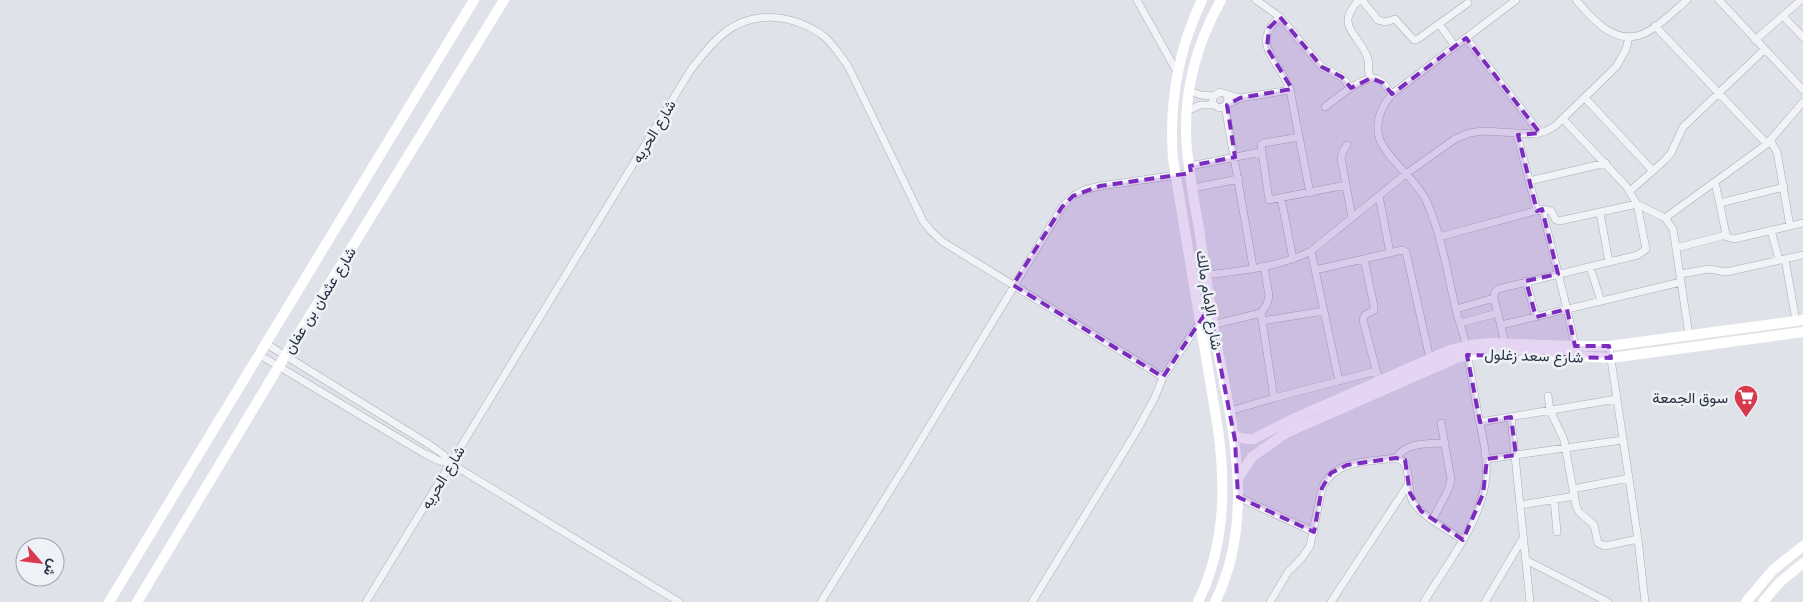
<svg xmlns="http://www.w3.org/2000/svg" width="1803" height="602" viewBox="0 0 1803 602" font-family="'Noto Sans',Vazirmatn,sans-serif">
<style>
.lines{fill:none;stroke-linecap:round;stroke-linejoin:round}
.street-casing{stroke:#a8adb7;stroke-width:8}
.street{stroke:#f2f3f7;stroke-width:7}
.secondary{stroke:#fff;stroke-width:10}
.marked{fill:#7b2cbf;fill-opacity:0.2;stroke:#7b2cbf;stroke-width:4;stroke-dasharray:10 6;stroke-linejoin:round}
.labels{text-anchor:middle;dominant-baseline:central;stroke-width:5;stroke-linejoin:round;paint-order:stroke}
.street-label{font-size:15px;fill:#263042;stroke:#eef2f7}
.poi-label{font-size:15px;fill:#263042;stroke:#eef2f7;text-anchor:end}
</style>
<rect width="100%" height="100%" fill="#dfe3e9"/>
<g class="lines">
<defs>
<path id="street" d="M 1137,0 L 1177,72
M 1256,0 L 1280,17 L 1322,67 L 1342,77 L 1351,88
M 1359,0 C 1333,27 1360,34 1368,59 C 1370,66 1366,71 1371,78
M 1362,0 L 1378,20 L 1386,22 L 1395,19 L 1414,40 L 1418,39 L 1468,3
M 1576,0 C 1594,21 1617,48 1647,32 C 1662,24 1675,10 1687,0
M 1719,0 L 1803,90
M 1783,16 L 1803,37
M 1280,17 C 1248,45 1281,61 1290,90 L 1310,193
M 1439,24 L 1455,46
M 1655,26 L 1767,144
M 1466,38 L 1540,133
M 1755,40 L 1801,0
M 1189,91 L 1201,95 L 1214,96
M 1227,95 L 1228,101 L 1225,106 L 1220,108 C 1213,106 1211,102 1214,96 L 1220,92 L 1240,98
M 1585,98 L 1653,171
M 1227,105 L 1240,98 L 1290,90
M 1225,106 L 1253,267
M 1325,107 C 1336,99 1365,73 1378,79 C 1384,82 1388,89 1392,94
M 1187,111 L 1200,105 L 1214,105
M 1517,134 L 1537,211
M 1299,137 L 1264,143 L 1261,145 L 1269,200 L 1346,185
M 1770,140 L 1777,152 L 1790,226
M 1347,145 L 1343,151 L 1341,158 L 1352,218
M 1190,166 L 1261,152
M 1529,181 L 1606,163
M 1193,188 L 1239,179
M 1630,191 L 1665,160 L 1671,153 L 1683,127 L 1764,50
M 1379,196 L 1390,253
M 1281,198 L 1293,259
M 1720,203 L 1784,187
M 1542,209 L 1567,309 L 1575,346
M 1600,213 L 1609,262
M 1665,218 L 1767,144 L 1803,102
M 1771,230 L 1779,260
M 1724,236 L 1734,239 L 1803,223
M 1439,237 L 1542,209 L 1551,211 L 1556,220 L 1559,221 L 1637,204 L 1665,218 L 1673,229 L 1689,335
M 1676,248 L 1722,236 L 1726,234 L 1715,182
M 1311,251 L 1339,381
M 1364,259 L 1374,306 L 1374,310 L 1365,315 L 1363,320 L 1379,381
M 1785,259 L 1796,321
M 1264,266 L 1269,296 L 1267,304 L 1261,313 L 1274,398
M 1590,267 L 1601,301
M 1315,270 L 1390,253 L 1402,250 L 1406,252 L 1430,359
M 1680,274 L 1709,269 L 1726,272 L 1803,255
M 1206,275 C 1240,271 1281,267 1311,251 L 1407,173 L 1455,139 L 1469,133 L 1484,131 L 1535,134 L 1546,131 L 1555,126 L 1616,67 L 1626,49 L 1629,37
M 1526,281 L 1536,317
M 1494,298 L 1505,343
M 1456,309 L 1494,298 L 1495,292 L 1498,289 L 1638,255 L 1646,249 L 1637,204 L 1626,186 L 1563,119
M 1262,321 L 1324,311
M 1460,323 L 1498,313
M 1212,325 L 1261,313
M 1501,325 L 1681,282
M 265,343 L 430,445 L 444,455 L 450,463
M 1609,346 L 1638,539 L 1645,602
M 258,354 L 425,454 L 440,461 L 450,463 L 679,602
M 1163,377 L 1200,322
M 1548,396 L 1550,410 L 1564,440 L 1576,506 L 1579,512 L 1594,525 L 1598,543 L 1605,546 L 1638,539
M 1230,411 L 1274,398 L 1376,371
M 1511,417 L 1530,602
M 1480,422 L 1617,399
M 1396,458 C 1406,442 1428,444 1445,443
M 1487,459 L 1623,440
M 1573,489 L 1629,478
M 1238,497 L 1314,532
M 1554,499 L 1557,532
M 1520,505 L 1575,496
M 1433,519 L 1449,488 L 1451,479 L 1441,423
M 1526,560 L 1608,602
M 366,602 L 690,71 C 701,57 710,44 724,33 C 753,10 791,14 821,34 C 832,42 840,55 848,66 L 923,221 L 931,231 L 943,242 L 1163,377 L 1155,397 L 1136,432 L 1032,602
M 821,602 L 907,463 L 1062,207 L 1073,196 L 1084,190 L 1100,186 L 1191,173
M 1270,602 L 1288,572 L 1301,559 L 1310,546 L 1322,488 C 1335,459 1368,462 1396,458 C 1414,462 1405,489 1413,502 C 1424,518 1447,529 1463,540
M 1331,602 L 1408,485
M 1424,602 C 1447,563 1481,524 1486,477 C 1488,456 1482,435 1478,414 C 1474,391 1470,369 1466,346 C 1464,333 1458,320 1455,306 C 1447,271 1441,233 1426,200 C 1415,178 1388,160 1380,140 C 1374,123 1381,107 1392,94 L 1516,0
M 1485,602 L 1523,538"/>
</defs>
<use href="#street" class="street-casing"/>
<use href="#street" class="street"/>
<path class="secondary" d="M 1234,436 L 1246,439 L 1253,439 L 1295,418 L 1450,350 L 1470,345 L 1490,343 L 1575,346 L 1609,346 L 1803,320
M 1239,477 L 1252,457 L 1286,433 L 1459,357 L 1493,352 L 1611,358 L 1803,332
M 109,602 L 474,0
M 137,602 L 279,366 L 504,0
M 1198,602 C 1225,547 1226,488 1218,429 L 1173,159 C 1169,104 1178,50 1202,0
M 1215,602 C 1253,526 1236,440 1220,361 C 1212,322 1207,282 1201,242 C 1196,207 1187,170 1186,134 C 1185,87 1198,41 1221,0
M 1746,602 L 1773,570 L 1803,546
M 1763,602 L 1779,583 L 1803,563"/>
</g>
<path class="marked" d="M 1280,17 L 1322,67 L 1342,77 L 1351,88 L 1371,78 L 1383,83 L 1392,94 L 1466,38 L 1540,133 L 1518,135 L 1537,211 L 1542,209 L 1558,274 L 1526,281 L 1536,317 L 1567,309 L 1575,346 L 1609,346 L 1611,358 L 1467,355 L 1480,422 L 1511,417 L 1516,455 L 1487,459 L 1483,494 L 1463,540 L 1421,511 L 1410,493 L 1405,460 L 1396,458 L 1347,465 L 1331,473 L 1322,488 L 1314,532 L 1238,497 L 1235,440 L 1209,308 L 1163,377 L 1013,285 L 1062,207 L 1073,196 L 1100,186 L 1191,173 L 1190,166 L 1235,157 L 1227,105 L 1240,98 L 1292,89 L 1267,48 L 1269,28 Z"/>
<defs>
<symbol id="supermarket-pin" viewBox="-11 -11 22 30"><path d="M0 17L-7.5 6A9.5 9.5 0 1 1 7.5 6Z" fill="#d9394d" stroke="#eef2f7"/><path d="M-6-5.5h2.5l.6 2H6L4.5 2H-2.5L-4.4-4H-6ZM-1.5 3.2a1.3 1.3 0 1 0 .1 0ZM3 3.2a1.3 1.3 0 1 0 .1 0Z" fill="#fff"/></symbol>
</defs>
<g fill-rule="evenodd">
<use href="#supermarket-pin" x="1732" y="383" width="28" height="38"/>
</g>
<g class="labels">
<g class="street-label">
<text transform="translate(653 131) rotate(-59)">شارع الحريه</text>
<text transform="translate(319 300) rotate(-58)">شارع عثمان بن عفان</text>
<text transform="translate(1210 300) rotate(81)">شارع الإمام مالك</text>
<text transform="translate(1534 355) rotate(2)">شارع سعد زغلول</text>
<text transform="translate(442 477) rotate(-59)">شارع الحريه</text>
</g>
<g class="poi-label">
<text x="1728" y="397">سوق الجمعة</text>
</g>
</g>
<g transform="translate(40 562) rotate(118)"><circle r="24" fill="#eef2f7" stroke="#9ea4af"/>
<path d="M0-4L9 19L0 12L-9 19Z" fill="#d9394d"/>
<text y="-8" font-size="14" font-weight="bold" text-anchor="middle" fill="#263042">ش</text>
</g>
</svg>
